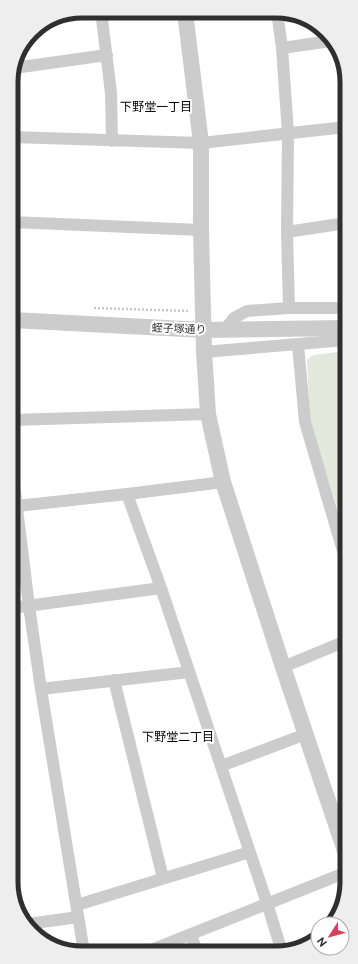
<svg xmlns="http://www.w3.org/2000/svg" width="358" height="964" viewBox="0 0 358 964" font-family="Raleway,'Noto Sans JP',sans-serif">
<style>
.green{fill:#e3e8dc}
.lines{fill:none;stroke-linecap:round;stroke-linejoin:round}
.path{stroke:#c9c9c9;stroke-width:2.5;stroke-dasharray:2 2;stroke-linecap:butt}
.minor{stroke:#ccc;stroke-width:12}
.tertiary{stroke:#ccc;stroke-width:16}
.labels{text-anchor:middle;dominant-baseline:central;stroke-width:4;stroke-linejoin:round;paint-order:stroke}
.street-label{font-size:11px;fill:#2f2f2f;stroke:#fff}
.neighbourhood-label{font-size:12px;fill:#000;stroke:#fff}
.rim{fill:none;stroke:#2f2f2f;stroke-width:5}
</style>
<rect width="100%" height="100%" fill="#fff"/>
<path class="green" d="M 346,351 L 346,536 L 310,421 L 307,360 L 313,355 Z"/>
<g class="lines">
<path class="path" d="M 94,308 L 189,311"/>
<path class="minor" d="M 101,11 L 111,93 L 112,141
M 277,12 L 282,48 L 288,133 L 287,232 L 289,308
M 282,48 L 331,41
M 14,68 L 107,55
M 11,137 L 201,143 L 346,127
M 11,222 L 201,230
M 287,232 L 346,223
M 225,329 L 234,318 L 247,311 L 289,308 L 346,308
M 298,345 L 305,422 L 346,561
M 204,352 L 346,340
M 12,420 L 208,414
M 12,468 L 29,606 L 41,689 L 84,952
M 127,494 L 161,588 L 267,903 L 282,952
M 17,506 L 127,494 L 223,482
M 12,608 L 161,588
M 283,667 L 346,641
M 114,680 L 163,878
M 41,689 L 189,672
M 221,766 L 306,734
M 77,905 L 250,852
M 28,924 L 78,917
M 191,935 L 197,952
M 146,952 L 347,872"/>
<path class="tertiary" d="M 185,12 L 201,143 L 201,230 L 204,352 L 208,414 L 223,482 L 283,667 L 347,857
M 12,320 L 204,330 L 346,328"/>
</g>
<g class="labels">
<g class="street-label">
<text transform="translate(179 329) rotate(2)">蛭子塚通り</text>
</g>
<g class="neighbourhood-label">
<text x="156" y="107">下野堂一丁目</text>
<text x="178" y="737">下野堂二丁目</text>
</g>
</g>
<path d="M0 0H358V964H0ZM82 18H276A64 64 0 0 1 340 82V882A64 64 0 0 1 276 946H82A64 64 0 0 1 18 882V82A64 64 0 0 1 82 18Z" fill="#eee" fill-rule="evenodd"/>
<path class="rim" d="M82 18H276A64 64 0 0 1 340 82V882A64 64 0 0 1 276 946H82A64 64 0 0 1 18 882V82A64 64 0 0 1 82 18Z"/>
<g transform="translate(330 936) rotate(234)"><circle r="19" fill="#ffffff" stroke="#acacac"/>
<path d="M0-3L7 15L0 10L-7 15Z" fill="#d6425a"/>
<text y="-6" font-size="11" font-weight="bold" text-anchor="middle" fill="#2f2f2f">N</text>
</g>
</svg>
